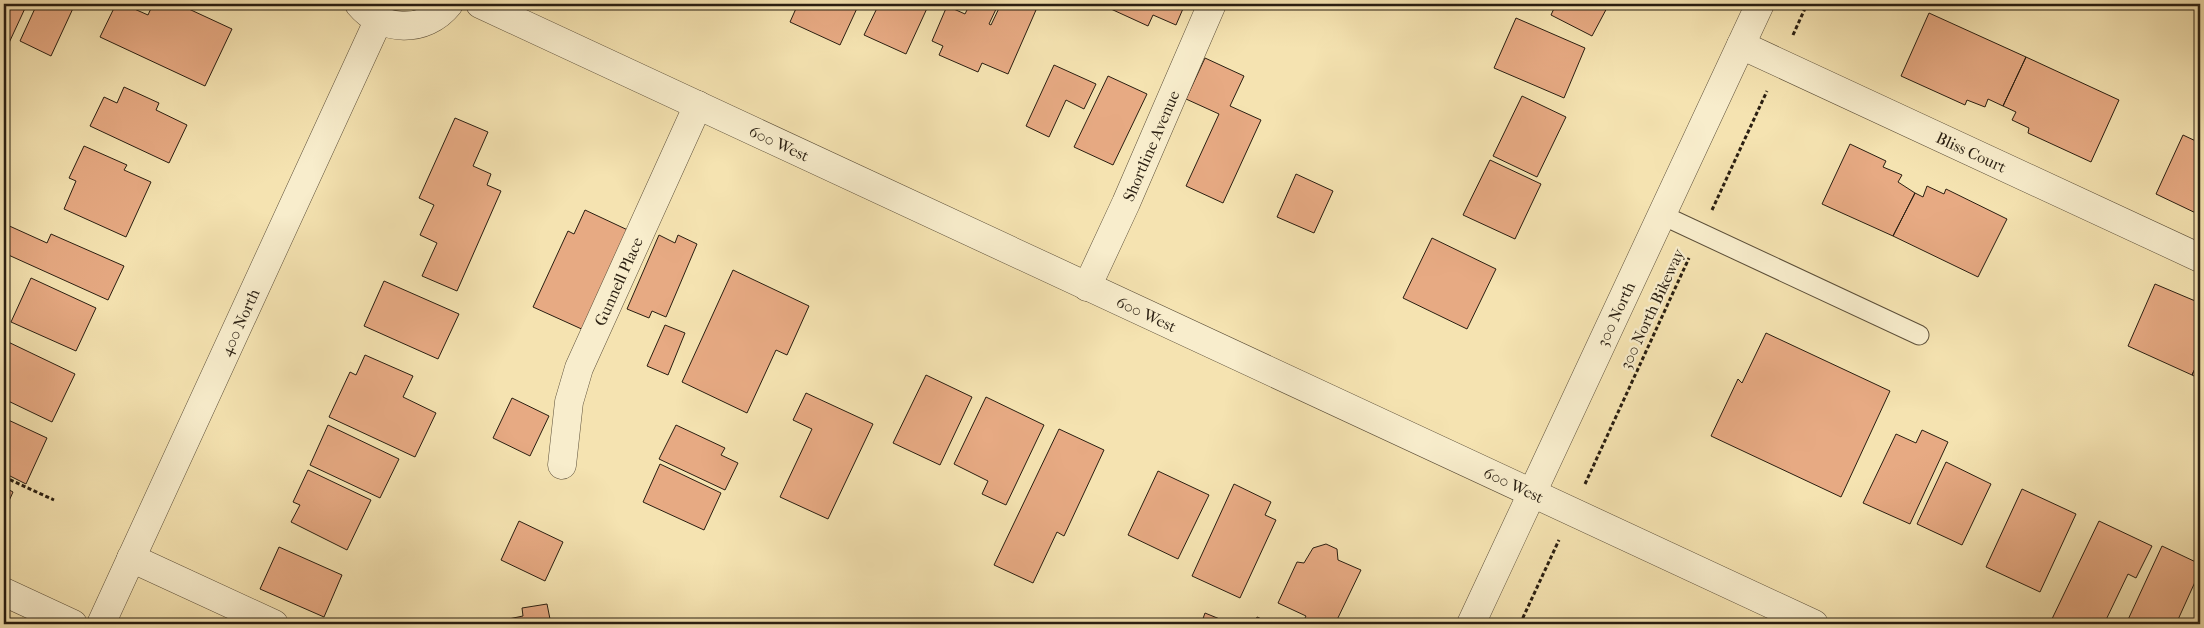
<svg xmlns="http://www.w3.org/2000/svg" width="2204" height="628" viewBox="0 0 2204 628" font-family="'IM FELL French Canon',serif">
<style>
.building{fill:#e7aa83;stroke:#291e11}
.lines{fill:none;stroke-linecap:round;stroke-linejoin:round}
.service-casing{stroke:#5c4f39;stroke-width:21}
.minor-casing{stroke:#5c4f39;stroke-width:29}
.tertiary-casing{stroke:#5c4f39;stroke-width:29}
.path{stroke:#291e11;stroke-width:3;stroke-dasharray:4 2.5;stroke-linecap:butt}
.service{stroke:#f8edcc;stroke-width:19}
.minor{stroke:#f8edcc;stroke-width:28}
.tertiary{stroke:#f8edcc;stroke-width:28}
.labels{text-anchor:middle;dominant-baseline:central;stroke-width:4.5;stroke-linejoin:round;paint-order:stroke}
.street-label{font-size:16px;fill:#291e11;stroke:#f8edcc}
</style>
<rect width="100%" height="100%" fill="#f5e3b1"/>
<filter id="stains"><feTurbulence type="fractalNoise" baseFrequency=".004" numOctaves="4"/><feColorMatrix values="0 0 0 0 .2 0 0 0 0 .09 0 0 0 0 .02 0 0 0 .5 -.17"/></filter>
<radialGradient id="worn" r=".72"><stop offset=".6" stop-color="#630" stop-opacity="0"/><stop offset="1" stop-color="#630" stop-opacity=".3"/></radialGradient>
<path class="building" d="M 4,4 L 27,4 L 8,45 L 4,43 Z
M 37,4 L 75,4 L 51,56 L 20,41 Z
M 116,4 L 123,4 L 148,15 L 153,4 L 178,4 L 232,29 L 205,86 L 100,37 Z
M 798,4 L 859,4 L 840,45 L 790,22 Z
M 879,4 L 929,4 L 906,54 L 864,35 Z
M 970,4 L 990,4 L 997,7 L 989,24 L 991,25 L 1001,4 L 1021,4 L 1036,10 L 1008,74 L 982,63 L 978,72 L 939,55 L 943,46 L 932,41 L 947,6 L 965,14 Z
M 1100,4 L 1185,4 L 1176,25 L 1153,15 L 1148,26 Z
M 1556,4 L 1609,4 L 1592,36 L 1551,15 Z
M 1929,13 L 2026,57 L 2003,106 L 1988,99 L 1985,107 L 1967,100 L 1965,105 L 1901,76 Z
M 1516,18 L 1585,48 L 1564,98 L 1494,68 Z
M 2026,57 L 2119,100 L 2091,162 L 2028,133 L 2029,128 L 2012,120 L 2016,112 L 2003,106 Z
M 1205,58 L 1244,76 L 1230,106 L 1261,120 L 1223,203 L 1186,186 L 1219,114 L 1186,99 Z
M 1054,65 L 1096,84 L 1084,109 L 1066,100 L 1049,137 L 1026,126 Z
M 1108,76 L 1147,94 L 1113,165 L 1074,147 Z
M 124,87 L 159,103 L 156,110 L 187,125 L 169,163 L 90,126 L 104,97 L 117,103 Z
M 1522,96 L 1566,117 L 1537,177 L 1493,156 Z
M 455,118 L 488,132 L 473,166 L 491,174 L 487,185 L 501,191 L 457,291 L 422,276 L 437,243 L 420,235 L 434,205 L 419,198 Z
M 2183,135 L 2200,143 L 2200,215 L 2156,194 Z
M 1850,144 L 1886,161 L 1883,167 L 1902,175 L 1898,182 L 1915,193 L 1893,236 L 1822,204 Z
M 84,146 L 127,165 L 124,170 L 151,182 L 126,237 L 64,209 L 76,181 L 69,178 Z
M 1490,160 L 1541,184 L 1515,239 L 1463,215 Z
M 1296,174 L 1333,191 L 1314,233 L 1277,217 Z
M 1927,186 L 1944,194 L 1946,189 L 2007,219 L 1978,277 L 1893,236 L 1915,193 L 1923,197 Z
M 585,210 L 632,232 L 586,331 L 533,307 L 568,231 L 574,234 Z
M 5,224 L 47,243 L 51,234 L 124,266 L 108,300 L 4,253 Z
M 659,235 L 675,243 L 678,235 L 697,244 L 666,317 L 652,311 L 649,318 L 627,309 Z
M 1432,238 L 1496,269 L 1467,329 L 1403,298 Z
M 733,270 L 809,306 L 787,355 L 776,350 L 747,413 L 682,382 Z
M 31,278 L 96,308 L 76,351 L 11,322 Z
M 384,281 L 459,314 L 438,359 L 364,326 Z
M 2155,284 L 2200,303 L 2200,358 L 2192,375 L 2128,346 Z
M 665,325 L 685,333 L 668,375 L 647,366 Z
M 1766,333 L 1890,391 L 1841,497 L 1711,436 L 1738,379 L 1742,383 Z
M 4,340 L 75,374 L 52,422 L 4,399 Z
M 365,355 L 413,376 L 403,397 L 436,413 L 415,457 L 329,417 L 350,372 L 356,375 Z
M 2200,358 L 2200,379 L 2192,375 Z
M 926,375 L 972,397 L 940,465 L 893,443 Z
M 806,393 L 873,424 L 828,519 L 780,497 L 812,429 L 793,420 Z
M 986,397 L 1044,425 L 1006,505 L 982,494 L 988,481 L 954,464 Z
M 512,398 L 549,416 L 530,456 L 493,438 Z
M 4,418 L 47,438 L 26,484 L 4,473 Z
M 328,425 L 399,459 L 380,498 L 310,465 Z
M 676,425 L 725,448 L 721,455 L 738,463 L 725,490 L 659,459 Z
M 1059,429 L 1104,450 L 1064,536 L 1057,532 L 1033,583 L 994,565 Z
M 1922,430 L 1948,442 L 1910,524 L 1863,503 L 1896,434 L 1916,443 Z
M 1946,462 L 1991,484 L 1962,545 L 1917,524 Z
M 660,464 L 721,493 L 704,530 L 643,502 Z
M 308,470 L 371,500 L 347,550 L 291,522 L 300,505 L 293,502 Z
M 1158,471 L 1209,495 L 1178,559 L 1128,535 Z
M 1234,484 L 1271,502 L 1265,515 L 1276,520 L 1240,598 L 1192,576 Z
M 4,487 L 13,492 L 4,512 Z
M 2022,489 L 2076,514 L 2040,592 L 1986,567 Z
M 519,521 L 563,542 L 545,581 L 501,560 Z
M 2099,521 L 2152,546 L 2136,578 L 2128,574 L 2104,624 L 2058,624 L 2051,621 Z
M 1326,544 L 1337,549 L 1338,560 L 1361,570 L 1335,624 L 1302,624 L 1306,616 L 1278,603 L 1297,562 L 1304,563 L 1313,548 Z
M 2162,546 L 2200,564 L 2200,571 L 2176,624 L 2126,624 Z
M 279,547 L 342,575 L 324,617 L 260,589 Z
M 547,604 L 551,624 L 500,624 L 499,621 L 523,616 L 522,608 Z
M 1205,613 L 1232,624 L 1201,624 Z
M 1257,617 L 1273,624 L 1254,624 Z"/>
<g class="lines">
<defs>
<path id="service" d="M 1662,215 L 1919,335"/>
<g id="minor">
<path d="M 359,4 C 382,32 425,34 449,4"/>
<path id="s1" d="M 480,4 L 1814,624"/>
<path id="s2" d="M 1741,45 L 2200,258"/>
<path id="s3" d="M 1087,287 L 1126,203 L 1212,4"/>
<path id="s4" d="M 562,465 L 569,402 L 579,368 L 698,105"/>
<path d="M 131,558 L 274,624"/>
<path d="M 4,592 L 73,624"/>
<path id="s5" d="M 101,624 L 378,21"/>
</g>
<g id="tertiary">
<path id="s6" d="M 1471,624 L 1760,4"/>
</g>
</defs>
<use href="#service" class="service-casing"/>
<use href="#minor" class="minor-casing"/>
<use href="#tertiary" class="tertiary-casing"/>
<path class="path" d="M 1793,35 L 1807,4
M 1712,210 L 1767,91
M 4,477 L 54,500
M 1585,484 L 1689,258
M 1520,624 L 1559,540"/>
<use href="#service" class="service"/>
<use href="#minor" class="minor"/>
<use href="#tertiary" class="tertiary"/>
</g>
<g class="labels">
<g class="street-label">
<text stroke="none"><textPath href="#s1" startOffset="330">600 West</textPath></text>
<text stroke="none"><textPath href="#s3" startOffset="155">Shortline Avenue</textPath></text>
<text stroke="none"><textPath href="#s2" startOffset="254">Bliss Court</textPath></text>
<text stroke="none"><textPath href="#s4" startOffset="194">Gunnell Place</textPath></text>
<text transform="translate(1652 309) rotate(-65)">300 North Bikeway</text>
<text stroke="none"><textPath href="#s1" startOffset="735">600 West</textPath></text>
<text stroke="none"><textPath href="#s6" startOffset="342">300 North</textPath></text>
<text stroke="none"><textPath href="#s5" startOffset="332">400 North</textPath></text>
<text stroke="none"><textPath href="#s1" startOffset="1140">600 West</textPath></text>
</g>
</g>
<rect width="2204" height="628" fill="none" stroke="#f5e3b1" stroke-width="20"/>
<rect x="5" y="5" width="2194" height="618" fill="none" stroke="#291e11" stroke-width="2.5"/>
<rect x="10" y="10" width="2184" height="608" fill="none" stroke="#291e11"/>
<rect width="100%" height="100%" filter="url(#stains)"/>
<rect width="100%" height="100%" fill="url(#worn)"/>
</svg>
